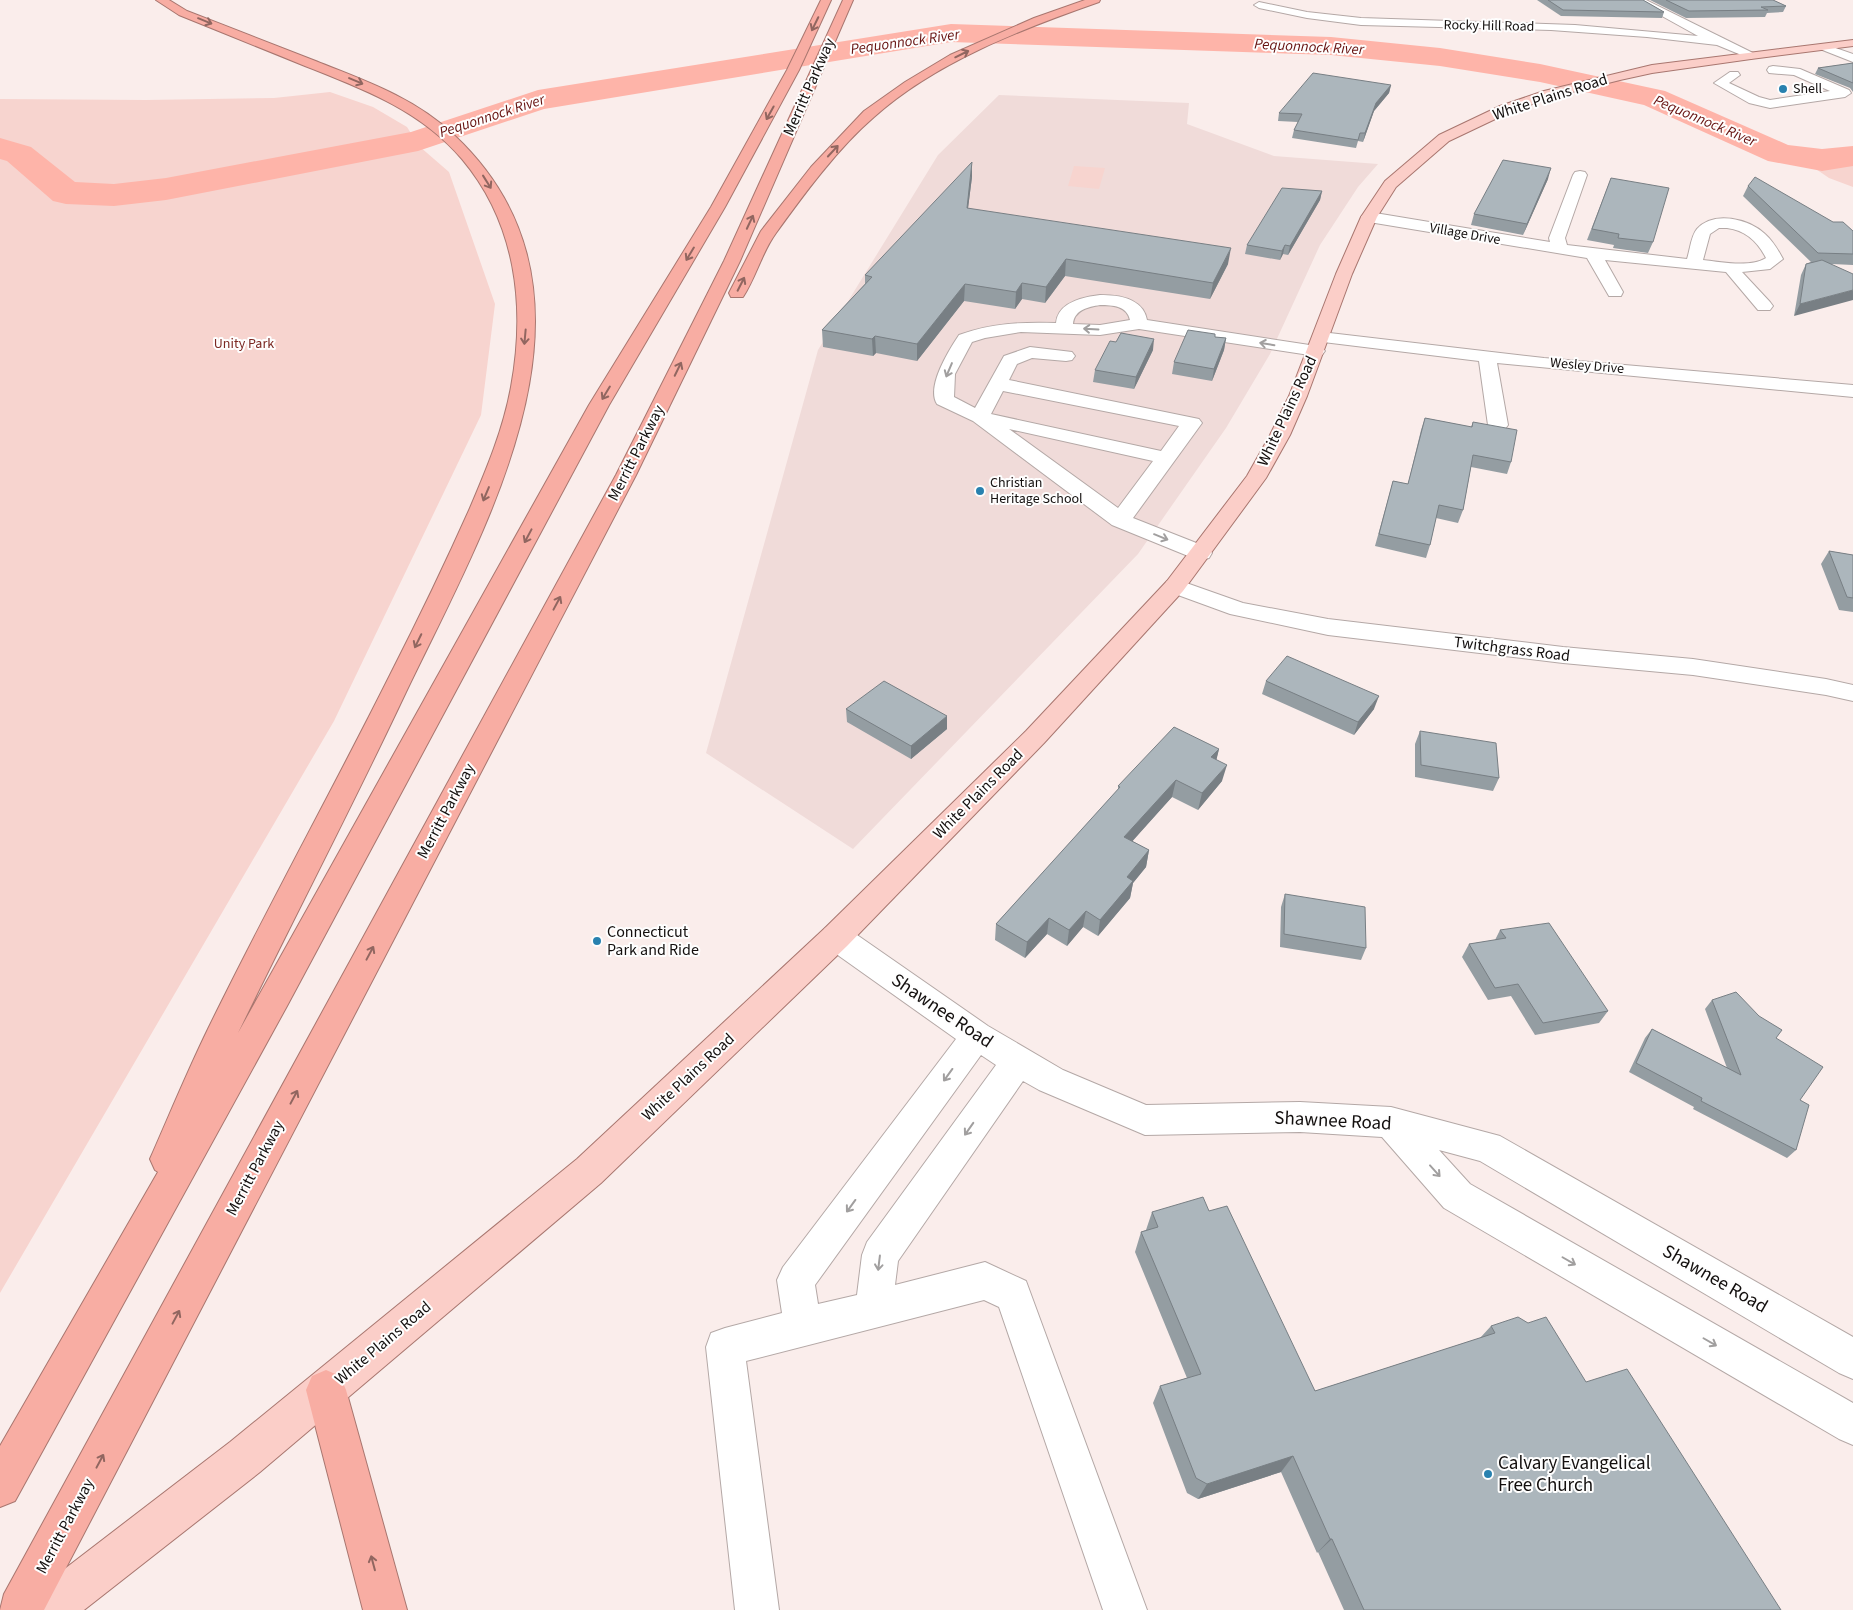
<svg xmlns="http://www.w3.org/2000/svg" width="1853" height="1610" viewBox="0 0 1853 1610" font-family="'Source Sans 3',sans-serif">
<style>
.built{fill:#f0dbd9}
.green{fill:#f7d4cf}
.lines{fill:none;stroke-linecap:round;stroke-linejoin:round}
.river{fill:#feb4a9;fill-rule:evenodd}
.minor-casing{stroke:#b4a8a6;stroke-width:2}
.major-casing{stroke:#a8766f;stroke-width:2}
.highway-casing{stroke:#a8766f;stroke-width:2}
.minor{fill:#fff;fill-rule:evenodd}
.major{fill:#fbcec8;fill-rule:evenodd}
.highway{fill:#f8ada3;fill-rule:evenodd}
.wall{fill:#949da2}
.shaded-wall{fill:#787f84}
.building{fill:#acb6bc;stroke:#787f84}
.oneway{stroke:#916660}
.oneway2{stroke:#a19f9f}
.poi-dot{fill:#2881af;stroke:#fefefe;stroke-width:2}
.labels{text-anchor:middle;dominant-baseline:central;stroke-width:4;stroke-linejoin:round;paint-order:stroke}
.far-street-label{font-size:14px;fill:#130f0e;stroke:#fefefe}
.far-poi-label{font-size:14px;fill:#130f0e;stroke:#fefefe;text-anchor:start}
.far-park-label{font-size:14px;fill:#7b2721;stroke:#fefefe}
.far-water-label{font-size:15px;font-style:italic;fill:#66110f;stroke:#fefefe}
.street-label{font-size:16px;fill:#130f0e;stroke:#fefefe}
.poi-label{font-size:16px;fill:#130f0e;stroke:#fefefe;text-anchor:start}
.near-street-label{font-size:19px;fill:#130f0e;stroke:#fefefe}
.near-poi-label{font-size:19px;fill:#130f0e;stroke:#fefefe;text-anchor:start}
</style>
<rect width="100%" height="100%" fill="#faedeb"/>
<path class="built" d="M 999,95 L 1189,103 L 1187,124 L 1274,156 L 1378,164 L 1358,187 L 1320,245 L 1270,354 L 1226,428 L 1138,554 L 853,849 L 706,753 L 818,350 L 938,155 Z"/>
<path class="green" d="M 330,92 L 373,107 L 407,127 L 419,146 L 449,172 L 495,304 L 481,415 L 334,721 L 0,1293 L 0,99 L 146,100 L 274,98 Z
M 1853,162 L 1853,187 L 1829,178 L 1813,167 L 1834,163 Z
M 1074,166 L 1105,168 L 1099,189 L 1068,186 Z"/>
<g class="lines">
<path class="river" d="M 951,24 L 1331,37 L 1440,48 L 1540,64 L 1665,91 L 1788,145 L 1822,149 L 1853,146 L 1853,166 L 1822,171 L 1768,161 L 1644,105 L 1540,82 L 1440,66 L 1331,55 L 951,42 L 544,109 L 418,151 L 166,200 L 114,206 L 66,204 L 53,201 L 7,161 L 0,159 L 0,138 L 31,147 L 75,182 L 114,184 L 166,178 L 411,132 L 538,90 Z"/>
<defs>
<path id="minor" d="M 1633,0 L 1646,0 L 1757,55 L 1751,59 L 1717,45 L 1647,37 L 1551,30 L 1361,25 L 1307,18 L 1259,8 L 1254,5 L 1259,2 L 1307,12 L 1361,18 L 1575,25 L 1698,36 Z
M 1824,44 L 1853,54 L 1853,62 L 1820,49 L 1818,47 L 1820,45 Z
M 1773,66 L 1800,69 L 1849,90 L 1851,93 L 1845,97 L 1770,108 L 1749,103 L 1714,83 L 1730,72 L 1738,72 L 1740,75 L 1729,83 L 1759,97 L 1770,100 L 1830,91 L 1794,75 L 1769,73 L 1767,70 L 1769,67 Z
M 1580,171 L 1585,172 L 1587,175 L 1565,238 L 1567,245 L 1687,259 C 1690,250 1691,236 1697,229 C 1714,210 1749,219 1765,234 C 1773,241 1778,250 1783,259 L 1770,269 L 1742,272 L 1770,302 L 1773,306 L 1770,310 L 1758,310 L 1726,272 L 1605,260 L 1623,292 L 1621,296 L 1609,296 L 1587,258 L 1369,222 L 1364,220 L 1361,217 L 1364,214 L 1369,212 L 1550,242 L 1549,238 L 1573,175 L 1575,172 ZM 1727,228 C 1745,230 1758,242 1766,258 C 1749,268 1722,262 1703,260 L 1710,234 L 1719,228 Z
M 1100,295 C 1119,295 1143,298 1147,320 L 1316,346 L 1322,347 L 1325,351 L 1322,355 L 1316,356 L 1139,329 L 1100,335 L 1021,332 L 985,338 L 972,342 L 955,374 L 954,397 L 975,408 L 1004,356 L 1030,347 L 1072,352 L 1075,356 L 1072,360 L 1066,361 L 1032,358 L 1017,364 L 1009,380 L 1199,419 L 1202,423 L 1133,518 L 1209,548 L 1212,553 L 1209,558 L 1201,560 L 1193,558 L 1112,525 L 973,421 L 937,404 C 926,387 949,350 959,335 C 991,323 1022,322 1056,323 C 1058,302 1083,297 1100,295 ZM 1100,305 C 1113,305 1127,306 1130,320 L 1100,325 L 1073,324 C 1074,310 1088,307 1100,305 ZM 1003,391 L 1179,426 L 1161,451 L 991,414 ZM 1009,429 L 1153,461 L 1118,508 Z
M 1321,332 L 1544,358 L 1853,385 L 1853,397 L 1497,363 L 1508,425 L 1505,429 L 1498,431 L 1491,429 L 1488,425 L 1479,361 L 1315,341 L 1312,337 L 1315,333 Z
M 1175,579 L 1243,603 L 1328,619 L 1563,647 L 1693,659 L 1826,679 L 1853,685 L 1853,701 L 1826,695 L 1693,675 L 1563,663 L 1328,635 L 1230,614 L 1167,591 L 1164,586 L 1167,581 Z
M 836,925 L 847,928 L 988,1026 L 1063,1070 L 1146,1105 L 1300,1102 L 1391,1107 L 1500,1136 L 1853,1337 L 1853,1379 L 1839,1373 L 1480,1161 L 1439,1150 L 1470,1184 L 1853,1403 L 1853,1445 L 1839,1439 L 1444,1208 L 1382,1137 L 1300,1132 L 1145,1135 L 1039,1090 L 1023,1081 L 898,1261 L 895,1285 L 985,1262 L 1026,1281 L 1147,1610 L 1103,1610 L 999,1307 L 984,1300 L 746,1361 L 779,1610 L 735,1610 L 706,1347 L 711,1333 L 725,1328 L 782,1313 L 777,1280 L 783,1267 L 956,1039 L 825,946 L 821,937 L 825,928 ZM 981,1055 L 996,1065 L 867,1242 L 862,1255 L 857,1295 L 818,1304 L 815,1285 Z"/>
<path id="major" d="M 1853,40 L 1853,46 L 1751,59 L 1652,73 L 1620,80 L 1552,97 L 1510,112 L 1449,141 L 1396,187 L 1377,217 L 1352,274 L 1307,396 L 1290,435 L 1266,478 L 1183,591 L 1044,743 L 847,946 L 601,1183 L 260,1472 L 84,1610 L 26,1610 L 32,1594 L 230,1442 L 577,1159 L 825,928 L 1026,731 L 1167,581 L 1247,476 L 1270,435 L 1289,396 L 1336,274 L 1361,217 L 1385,181 L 1439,135 L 1500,106 L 1544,91 L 1652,65 Z"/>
<path id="highway" d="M 156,0 L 169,0 L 187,11 C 229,27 271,44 313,60 C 363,80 414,97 454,135 C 624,294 486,525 406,692 C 352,807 293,919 238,1033 L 589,405 L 711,207 L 787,70 L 821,0 L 831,0 L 799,70 L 725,207 L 609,405 L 287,1006 L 15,1501 L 0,1507 L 0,1446 L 158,1172 L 155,1170 L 150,1159 C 169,1116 187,1072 208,1029 C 266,910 331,793 390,675 C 418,620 445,564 470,508 C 487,468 503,430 511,387 C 526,306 516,223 462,159 C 420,110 363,89 305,66 C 263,49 221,32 179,15 Z
M 843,0 L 853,0 L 740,261 L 636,475 L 44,1610 L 0,1610 L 4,1594 L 616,475 L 724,261 Z
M 1085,0 L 1100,0 L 1099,2 C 1022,29 935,62 874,117 C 838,148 804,194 776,233 C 762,252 756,277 743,297 L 731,297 L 729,293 L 761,231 L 811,167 L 864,111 L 905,82 L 950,55 L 1034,18 Z
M 326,1370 L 340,1376 L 346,1390 L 407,1610 L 363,1610 L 306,1390 L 312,1376 Z"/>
</defs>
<use href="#minor" class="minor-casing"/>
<use href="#major" class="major-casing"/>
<use href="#highway" class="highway-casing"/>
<use href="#minor" class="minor"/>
<use href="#major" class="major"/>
<use href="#highway" class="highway"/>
</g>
<path class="wall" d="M 1537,0 L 1643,0 L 1664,12 L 1662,18 L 1561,16 Z
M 1650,0 L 1773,0 L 1786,6 L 1783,12 L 1767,13 L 1765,17 L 1686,18 Z
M 1853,63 L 1853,92 L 1850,88 L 1815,74 L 1818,68 Z
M 1391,85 L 1389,93 L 1374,111 L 1363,142 L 1358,141 L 1356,148 L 1292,138 L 1294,130 L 1298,122 L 1278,121 L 1279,113 Z
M 972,177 L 968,208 L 1228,264 L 1210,299 L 1065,276 L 1045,303 L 1022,299 L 1015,309 L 964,301 L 917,361 L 876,353 L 873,356 L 823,347 L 822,330 L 865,284 L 865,275 Z
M 1611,178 L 1653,242 L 1648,253 L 1613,248 L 1614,245 L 1587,240 Z
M 1548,179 L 1523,235 L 1471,225 L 1474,214 Z
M 1748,186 L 1853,231 L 1853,265 L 1832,264 L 1794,316 L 1801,275 L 1806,264 L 1811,262 L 1743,196 Z
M 1322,191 L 1320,200 L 1288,255 L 1283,254 L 1280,260 L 1245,254 L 1247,245 Z
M 1215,337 L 1226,338 L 1224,350 L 1212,381 L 1172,374 L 1174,362 Z
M 1153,350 L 1134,389 L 1093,382 L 1095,370 Z
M 1425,418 L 1471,427 L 1473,422 L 1511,462 L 1507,474 L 1471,467 L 1463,510 L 1458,523 L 1436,518 L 1430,545 L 1426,558 L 1375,546 L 1393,481 L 1408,484 L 1421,430 Z
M 1829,551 L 1853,555 L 1853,612 L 1839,610 L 1821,564 Z
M 1266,681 L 1374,709 L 1354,735 L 1262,694 Z
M 846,709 L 947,729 L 911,759 L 847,722 Z
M 1420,731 L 1499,778 L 1493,791 L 1415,777 L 1415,744 Z
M 1219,749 L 1216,760 L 1222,781 L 1198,810 L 1172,797 L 1132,841 L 1149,850 L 1146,867 L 1133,883 L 1130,898 L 1098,936 L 1083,927 L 1067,946 L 1047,934 L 1025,958 L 995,940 L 996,924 L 1118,790 L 1118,786 Z
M 1285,894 L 1366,948 L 1361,960 L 1280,947 L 1281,907 Z
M 1500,930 L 1608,1011 L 1599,1023 L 1535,1035 L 1511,996 L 1488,1000 L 1462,957 L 1469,944 L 1495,940 Z
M 1712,1000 L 1776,1038 L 1800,1100 L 1796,1150 L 1787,1158 L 1693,1109 L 1694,1107 L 1629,1072 L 1645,1038 L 1652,1029 L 1727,1068 L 1705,1009 Z
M 1209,1211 L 1315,1391 L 1480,1338 L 1491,1326 L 1586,1382 L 1781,1610 L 1344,1610 L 1318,1552 L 1317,1553 L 1281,1472 L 1198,1499 L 1187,1493 L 1153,1403 L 1160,1386 L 1187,1378 L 1135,1252 L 1141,1232 L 1146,1230 L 1152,1212 Z"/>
<path class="shaded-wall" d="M 1391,85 L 1389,93 L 1374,111 L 1363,142 L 1365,133 L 1376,103 Z
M 972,162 L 972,177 L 966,224 L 967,208 Z
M 1551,168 L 1548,179 L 1523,235 L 1527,224 Z
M 1322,191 L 1320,200 L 1288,255 L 1290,246 Z
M 1285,245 L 1283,254 L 1280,260 L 1282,251 Z
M 1231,248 L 1228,264 L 1210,299 L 1213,283 Z
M 1066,259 L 1065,276 L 1045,303 L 1046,287 Z
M 1022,283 L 1022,299 L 1015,309 L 1016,292 Z
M 965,284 L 964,301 L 917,361 L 917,344 Z
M 1853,290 L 1853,300 L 1794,316 L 1800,304 Z
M 875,336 L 876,353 L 873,356 L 872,339 Z
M 1226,338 L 1224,350 L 1212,381 L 1214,369 Z
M 1154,339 L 1153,350 L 1134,389 L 1136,377 Z
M 1379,696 L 1374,709 L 1354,735 L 1358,722 Z
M 947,716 L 947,729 L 911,759 L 911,746 Z
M 1219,749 L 1215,766 L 1211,757 Z
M 1227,765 L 1222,781 L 1198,810 L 1202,793 Z
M 1176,780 L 1172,797 L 1121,854 L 1124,837 Z
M 1149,850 L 1146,867 L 1133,883 L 1130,898 L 1098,936 L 1100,920 L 1127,877 Z
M 1086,911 L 1083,927 L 1067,946 L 1069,930 Z
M 1049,918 L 1047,934 L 1025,958 L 1027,942 Z
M 1293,1456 L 1281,1472 L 1198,1499 L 1207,1484 Z
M 1330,1539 L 1332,1539 L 1318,1552 L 1317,1553 Z"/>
<path class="building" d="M 1548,0 L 1643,0 L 1664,12 L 1563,10 Z
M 1666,0 L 1773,0 L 1786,6 L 1761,7 L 1768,10 L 1689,11 Z
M 1853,63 L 1853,83 L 1818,68 Z
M 1313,73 L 1391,85 L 1376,103 L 1365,133 L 1360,133 L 1358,140 L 1294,130 L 1302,114 L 1279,113 Z
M 1503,160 L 1551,168 L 1527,224 L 1474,214 Z
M 972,162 L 967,208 L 1231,248 L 1213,283 L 1066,259 L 1046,287 L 1022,283 L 1016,292 L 965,284 L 917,344 L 875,336 L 872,339 L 822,330 L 872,277 L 865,275 Z
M 1755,177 L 1833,222 L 1843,222 L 1853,231 L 1853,254 L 1818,253 L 1748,186 Z
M 1611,178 L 1669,188 L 1653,242 L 1618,238 L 1619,234 L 1592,229 Z
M 1282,188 L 1322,191 L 1290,246 L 1285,245 L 1282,251 L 1247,245 Z
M 1822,260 L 1853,274 L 1853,290 L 1800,304 L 1806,264 Z
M 1188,330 L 1215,334 L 1215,337 L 1226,338 L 1214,369 L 1174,362 Z
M 1121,333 L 1154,339 L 1136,377 L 1095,370 L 1110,341 L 1116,342 Z
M 1425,418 L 1472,427 L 1473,422 L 1517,430 L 1511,462 L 1473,455 L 1463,510 L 1439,505 L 1430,545 L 1379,534 L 1393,481 L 1408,484 Z
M 1829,551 L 1853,555 L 1853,598 L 1847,597 Z
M 1287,656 L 1379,696 L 1358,722 L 1266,681 Z
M 884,681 L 947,716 L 911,746 L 846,709 Z
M 1174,727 L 1219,749 L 1211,757 L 1227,765 L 1202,793 L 1176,780 L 1124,837 L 1149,850 L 1127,877 L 1133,881 L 1100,920 L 1086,911 L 1069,930 L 1049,918 L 1027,942 L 996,924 L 1120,787 L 1118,786 Z
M 1420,731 L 1496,743 L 1499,778 L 1421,765 Z
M 1285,894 L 1365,907 L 1366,948 L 1284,934 Z
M 1549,923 L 1608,1011 L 1543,1023 L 1518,984 L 1495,988 L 1469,944 L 1506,938 L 1500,930 Z
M 1736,992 L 1759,1016 L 1782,1030 L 1776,1038 L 1823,1067 L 1800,1100 L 1809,1105 L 1796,1150 L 1701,1101 L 1702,1098 L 1636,1063 L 1652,1029 L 1741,1075 L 1712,1000 Z
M 1203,1197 L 1209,1211 L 1227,1206 L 1315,1391 L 1495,1333 L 1491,1326 L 1518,1317 L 1528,1323 L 1546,1317 L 1586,1382 L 1627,1369 L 1781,1610 L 1364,1610 L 1332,1539 L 1330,1539 L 1293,1456 L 1207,1484 L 1196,1478 L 1160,1386 L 1201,1374 L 1141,1232 L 1158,1227 L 1152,1212 Z"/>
<defs><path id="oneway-shaft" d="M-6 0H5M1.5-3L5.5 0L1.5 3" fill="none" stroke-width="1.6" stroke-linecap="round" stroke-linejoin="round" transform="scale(1.25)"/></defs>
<g class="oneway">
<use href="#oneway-shaft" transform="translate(205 21) rotate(22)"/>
<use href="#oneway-shaft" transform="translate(815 24) rotate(116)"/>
<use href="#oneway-shaft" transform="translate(962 54) rotate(-26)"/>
<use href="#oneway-shaft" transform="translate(356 81) rotate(23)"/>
<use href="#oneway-shaft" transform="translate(770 113) rotate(119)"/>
<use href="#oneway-shaft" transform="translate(833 151) rotate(-47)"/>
<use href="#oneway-shaft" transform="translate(487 182) rotate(58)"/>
<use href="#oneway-shaft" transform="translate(750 222) rotate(-65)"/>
<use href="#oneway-shaft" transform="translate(690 254) rotate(121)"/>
<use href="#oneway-shaft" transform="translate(741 284) rotate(-63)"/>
<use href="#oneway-shaft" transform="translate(525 337) rotate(95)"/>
<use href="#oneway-shaft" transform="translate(678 369) rotate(-64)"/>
<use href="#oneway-shaft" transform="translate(606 393) rotate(121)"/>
<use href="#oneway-shaft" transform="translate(486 494) rotate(113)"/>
<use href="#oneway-shaft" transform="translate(528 536) rotate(118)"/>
<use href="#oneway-shaft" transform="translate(557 603) rotate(-62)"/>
<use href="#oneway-shaft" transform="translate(418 641) rotate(116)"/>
<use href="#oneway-shaft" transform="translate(370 953) rotate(-62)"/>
<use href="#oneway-shaft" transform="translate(294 1097) rotate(-62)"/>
<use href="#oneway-shaft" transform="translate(176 1317) rotate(-62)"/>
<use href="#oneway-shaft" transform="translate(100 1461) rotate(-62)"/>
<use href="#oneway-shaft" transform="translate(373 1563) rotate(-105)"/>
</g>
<g class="oneway2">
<use href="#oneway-shaft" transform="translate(1091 329) rotate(-177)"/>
<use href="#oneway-shaft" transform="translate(1267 344) rotate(-171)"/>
<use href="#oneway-shaft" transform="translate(949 370) rotate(113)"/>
<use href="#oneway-shaft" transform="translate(1161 537) rotate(22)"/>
<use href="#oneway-shaft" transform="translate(948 1075) rotate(126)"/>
<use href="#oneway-shaft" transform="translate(969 1129) rotate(125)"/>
<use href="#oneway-shaft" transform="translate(1435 1171) rotate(48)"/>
<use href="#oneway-shaft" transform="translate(851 1206) rotate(126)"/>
<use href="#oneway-shaft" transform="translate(1569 1261) rotate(30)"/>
<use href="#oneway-shaft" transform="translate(879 1263) rotate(97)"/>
<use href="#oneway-shaft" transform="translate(1710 1342) rotate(30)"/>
</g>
<g class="poi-dot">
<circle cx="1783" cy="89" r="5"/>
<circle cx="980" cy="491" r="5"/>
<circle cx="597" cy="941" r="5"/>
<circle cx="1488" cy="1474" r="5"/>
</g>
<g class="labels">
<g class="far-street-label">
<text transform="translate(1489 26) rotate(1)">Rocky Hill Road</text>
<text transform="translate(1465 234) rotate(10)">Village Drive</text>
<text transform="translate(1587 366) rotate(5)">Wesley Drive</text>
</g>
<g class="far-poi-label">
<text x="1793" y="89">Shell</text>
<text x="990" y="483">Christian<tspan x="990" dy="16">Heritage School</tspan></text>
</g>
<g class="far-park-label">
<text x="244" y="344">Unity Park</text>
</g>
<g class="far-water-label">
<text transform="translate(905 42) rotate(-8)">Pequonnock River</text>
<text transform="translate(1309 47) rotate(3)">Pequonnock River</text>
<text transform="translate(492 116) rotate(-18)">Pequonnock River</text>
<text transform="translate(1705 121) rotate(23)">Pequonnock River</text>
</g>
<g class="street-label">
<text transform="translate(809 87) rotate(-66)">Merritt Parkway</text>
<text transform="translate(1550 97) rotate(-18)">White Plains Road</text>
<text transform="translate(1287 411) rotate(-65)">White Plains Road</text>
<text transform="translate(636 453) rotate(-63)">Merritt Parkway</text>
<text transform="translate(1512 649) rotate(7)">Twitchgrass Road</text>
<text transform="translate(978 794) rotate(-45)">White Plains Road</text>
<text transform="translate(446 811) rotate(-62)">Merritt Parkway</text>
<text transform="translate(688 1077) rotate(-43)">White Plains Road</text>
<text transform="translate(255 1168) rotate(-62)">Merritt Parkway</text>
<text transform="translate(383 1343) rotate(-40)">White Plains Road</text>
<text transform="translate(65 1526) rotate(-62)">Merritt Parkway</text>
</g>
<g class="poi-label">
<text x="607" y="932">Connecticut<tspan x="607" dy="18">Park and Ride</tspan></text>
</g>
<g class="near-street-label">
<text transform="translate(942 1011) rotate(34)">Shawnee Road</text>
<text transform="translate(1333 1121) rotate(3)">Shawnee Road</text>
<text transform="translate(1715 1279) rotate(30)">Shawnee Road</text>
</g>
<g class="near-poi-label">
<text x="1498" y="1463">Calvary Evangelical<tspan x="1498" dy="22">Free Church</tspan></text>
</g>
</g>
</svg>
